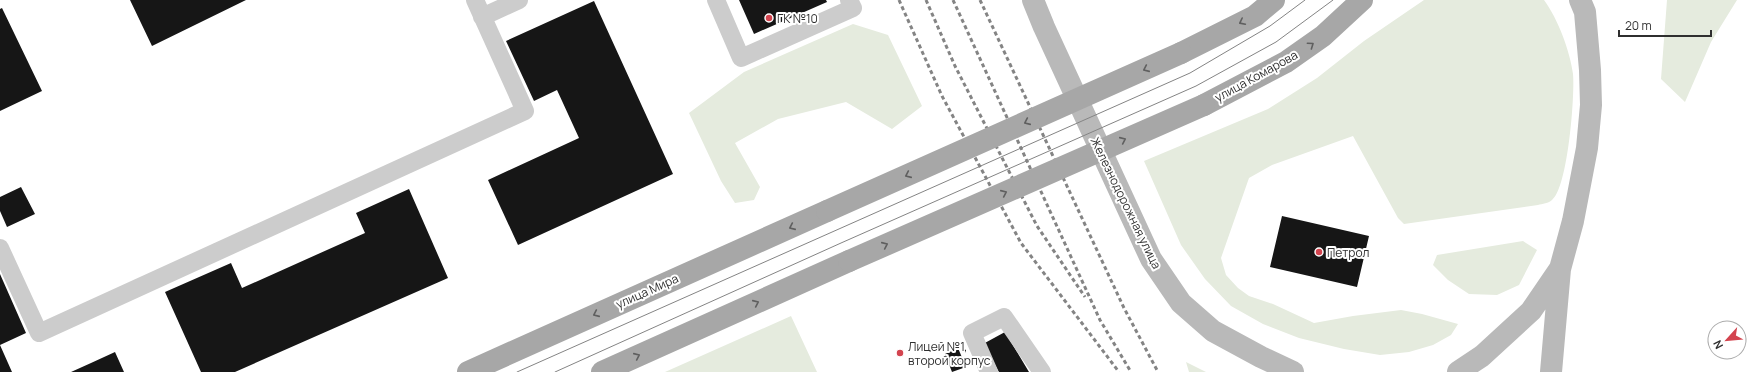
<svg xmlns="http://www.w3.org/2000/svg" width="1759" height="372" viewBox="0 0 1759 372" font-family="Manrope,sans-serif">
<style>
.green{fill:#e5ebde}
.building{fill:#161616}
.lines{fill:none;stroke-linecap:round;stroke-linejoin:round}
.lane{stroke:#ccc;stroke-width:18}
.secondary{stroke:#b9b9b9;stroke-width:22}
.primary{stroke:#a7a7a7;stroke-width:22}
.tram{stroke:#848484;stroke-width:1}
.rail{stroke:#848484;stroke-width:3;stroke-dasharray:4 3;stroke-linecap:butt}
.primary-bridge{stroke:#a7a7a7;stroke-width:22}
.oneway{stroke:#5f5f5f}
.poi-dot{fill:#d3444f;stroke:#fff;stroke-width:1.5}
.labels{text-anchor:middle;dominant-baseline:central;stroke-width:4;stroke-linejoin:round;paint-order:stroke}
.poi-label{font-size:12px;fill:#2f2f2f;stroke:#fff;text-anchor:start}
.street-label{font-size:12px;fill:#2f2f2f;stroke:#fff}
</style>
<rect width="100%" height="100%" fill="#fff"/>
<path class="green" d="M 1424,0 L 1544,0 C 1558,19 1570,51 1573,74 C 1575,95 1568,188 1552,200 C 1549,203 1542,204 1538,205 L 1404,224 L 1398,218 L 1353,136 L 1272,165 L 1249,178 L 1221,258 L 1226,275 L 1238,288 L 1249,296 L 1273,304 L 1314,323 L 1353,316 L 1401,310 L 1422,314 L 1458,324 L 1451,335 L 1433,345 L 1409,352 L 1380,355 L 1344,349 L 1299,338 L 1263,324 L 1231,306 L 1205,279 L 1181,245 L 1144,161 L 1268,109 L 1317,78 L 1364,41 Z
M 1667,0 L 1737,0 L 1711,42 L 1685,102 L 1661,79 Z
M 853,24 L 888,35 L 922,106 L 892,129 L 846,102 L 778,119 L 735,143 L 760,187 L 754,200 L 735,203 L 721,181 L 689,113 L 744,72 Z
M 1523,241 L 1537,250 L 1519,285 L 1497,295 L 1469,294 L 1448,280 L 1433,265 L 1437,255 Z
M 791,316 L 817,372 L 665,372 Z
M 1186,362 L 1206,372 L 1189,372 Z"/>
<path class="building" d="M 130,0 L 246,0 L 152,46 Z
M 739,0 L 826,0 L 827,2 L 754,34 Z
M 594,1 L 673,174 L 518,245 L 488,180 L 579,138 L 557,90 L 534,101 L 506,41 Z
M 2,8 L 42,91 L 0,111 L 0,9 Z
M 21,187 L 35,214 L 7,227 L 0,211 L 0,197 Z
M 409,189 L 448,278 L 235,372 L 201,372 L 165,292 L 231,263 L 242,288 L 365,233 L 356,213 Z
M 1282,216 L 1369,236 L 1357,287 L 1270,267 Z
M 0,274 L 26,333 L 0,345 Z
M 1005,332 L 1029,372 L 999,372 L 983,344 Z
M 0,345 L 12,372 L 0,372 Z
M 958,348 L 966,367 L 952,372 L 945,354 Z
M 115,352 L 124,372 L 71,372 L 91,363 Z"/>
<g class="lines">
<path class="lane" d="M 716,0 L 741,58 L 853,8 L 849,0
M 482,17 L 519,0
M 0,248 L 39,333 L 525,111 L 475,0
M 989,372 L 972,333 L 1004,317 L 1042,372"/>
<path class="secondary" d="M 1033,0 L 1044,27 L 1151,259 L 1181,303 L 1213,331 L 1261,357 L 1293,372
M 1458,372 L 1482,356 L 1531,311 L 1559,270
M 1551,372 L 1560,269 L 1573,221 L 1587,148 L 1591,105 L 1590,70 L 1585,12 L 1580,0"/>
<path class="primary" d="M 1181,53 L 1255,16 L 1274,0
M 1204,105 L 1286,62 L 1323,36 L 1362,0
M 468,372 L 827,211
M 602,372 L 849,261"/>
<path class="tram" d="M 517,372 L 1190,73 L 1270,26 L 1305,0
M 555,372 L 841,243 L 1196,86 L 1276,42 L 1333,0"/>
<path class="rail" d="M 899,0 L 942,96 L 1021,243 L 1119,372
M 926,0 L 955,66 L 1037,226 L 1085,297
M 953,0 L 1100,320 L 1131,372
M 980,0 L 1124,308 L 1158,372"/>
<path class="primary-bridge" d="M 827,211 L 1181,53
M 849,261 L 1204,105"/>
</g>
<defs><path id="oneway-chevron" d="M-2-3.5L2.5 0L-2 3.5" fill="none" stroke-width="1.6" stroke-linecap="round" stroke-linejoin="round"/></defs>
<g class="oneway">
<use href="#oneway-chevron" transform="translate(1242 22) rotate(153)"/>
<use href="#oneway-chevron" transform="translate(1311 45) rotate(-35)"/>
<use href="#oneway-chevron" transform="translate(1146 69) rotate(156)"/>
<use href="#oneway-chevron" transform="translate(1027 122) rotate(156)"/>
<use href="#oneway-chevron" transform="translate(1123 140) rotate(-24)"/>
<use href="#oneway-chevron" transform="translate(908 175) rotate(156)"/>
<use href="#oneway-chevron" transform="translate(1004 193) rotate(-24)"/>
<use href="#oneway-chevron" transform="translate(792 227) rotate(156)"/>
<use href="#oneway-chevron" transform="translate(885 245) rotate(-24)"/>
<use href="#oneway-chevron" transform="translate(756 303) rotate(-24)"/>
<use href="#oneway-chevron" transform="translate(596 314) rotate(156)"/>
<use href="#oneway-chevron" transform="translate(637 356) rotate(-24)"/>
</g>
<g class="poi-dot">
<circle cx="769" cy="18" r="4"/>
<circle cx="1319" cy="252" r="4"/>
<circle cx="900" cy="353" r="4"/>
</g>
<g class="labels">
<g class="poi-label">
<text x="777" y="18">ГК №10</text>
<text x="1327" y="252">Петрол</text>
<text x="908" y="346">Лицей №1,<tspan x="908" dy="14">второй корпус</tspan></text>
</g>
<g class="street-label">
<text transform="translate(1256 76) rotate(-29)">улица Комарова</text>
<text transform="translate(1126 203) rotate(64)">Железнодорожная улица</text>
<text transform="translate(647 291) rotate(-24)">улица Мира</text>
</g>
</g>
<g transform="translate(1727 340) rotate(243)"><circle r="19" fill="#ffffff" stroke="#acacac"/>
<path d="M0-3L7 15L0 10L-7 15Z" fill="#d3444f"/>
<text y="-6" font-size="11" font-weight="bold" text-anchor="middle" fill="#2f2f2f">N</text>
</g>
<path d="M1619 30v6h92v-6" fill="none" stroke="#2f2f2f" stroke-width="2"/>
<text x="1625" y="30" font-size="12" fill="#2f2f2f" stroke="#ffffff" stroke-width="3" paint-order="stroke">20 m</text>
</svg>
